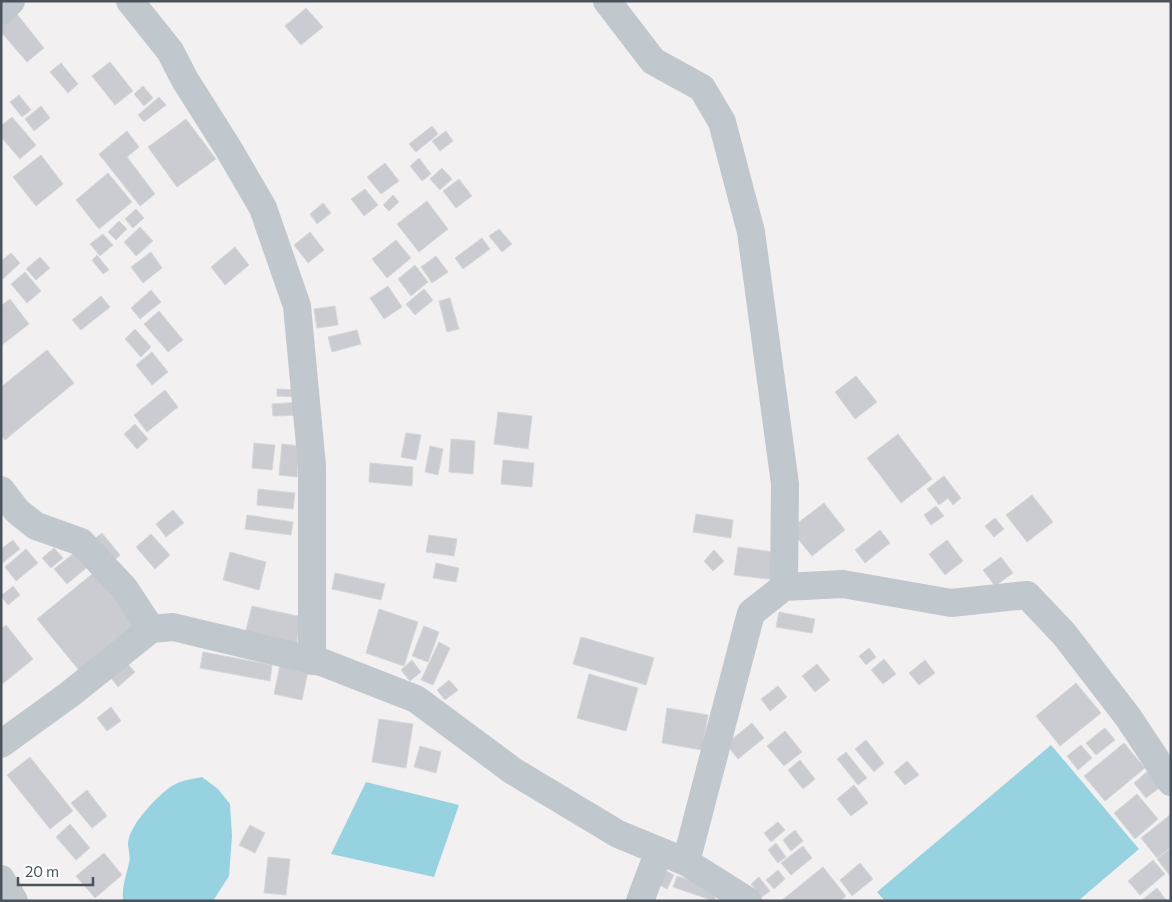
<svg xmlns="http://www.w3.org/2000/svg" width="1172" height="902" viewBox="0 0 1172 902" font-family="Commissioner,sans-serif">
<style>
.water{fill:#97d2e1}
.building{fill:#cbccd2;stroke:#d5d7db}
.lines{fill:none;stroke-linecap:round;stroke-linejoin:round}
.street{stroke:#c0c7cd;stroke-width:28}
</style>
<rect width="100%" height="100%" fill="#f2f0f0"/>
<path class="water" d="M 1051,745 L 1139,849 L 1078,901 L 885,901 L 877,892 Z
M 202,777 L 218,789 L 230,804 L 232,836 L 229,876 L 213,901 L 123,901 C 122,885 126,877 129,863 C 131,856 128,850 128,843 C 130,824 157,796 172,786 C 181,780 193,779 202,777 Z
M 366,782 L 459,805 L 434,877 L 331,854 Z"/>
<path class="building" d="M 306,8 L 323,27 L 301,45 L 285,26 Z
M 16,13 L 44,48 L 27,62 L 1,32 L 1,25 Z
M 110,62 L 133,91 L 115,105 L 92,76 Z
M 61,63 L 78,84 L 68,93 L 50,72 Z
M 143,86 L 153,98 L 144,106 L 134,94 Z
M 19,95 L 31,110 L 22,117 L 10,102 Z
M 159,97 L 166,105 L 144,122 L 138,115 Z
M 41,106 L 50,118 L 34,131 L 25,119 Z
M 12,117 L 36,145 L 20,159 L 1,137 L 1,126 Z
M 186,119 L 216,159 L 177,187 L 148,147 Z
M 432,126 L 438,134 L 416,152 L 409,144 Z
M 127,131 L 139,147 L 127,157 L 155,194 L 140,206 L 99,154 Z
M 446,131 L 453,141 L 440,151 L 432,141 Z
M 41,155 L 63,184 L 36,206 L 13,177 Z
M 419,158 L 431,174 L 422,181 L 410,166 Z
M 385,163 L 399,181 L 381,194 L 367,177 Z
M 442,168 L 452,179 L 440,190 L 430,179 Z
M 108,173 L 132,202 L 99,229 L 76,200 Z
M 459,179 L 472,196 L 456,208 L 443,191 Z
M 365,189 L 378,205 L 364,216 L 351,199 Z
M 393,195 L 399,202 L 389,211 L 383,205 Z
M 427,201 L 448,229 L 419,252 L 397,224 Z
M 323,203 L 331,213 L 317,224 L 310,214 Z
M 136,209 L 144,218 L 133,228 L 125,219 Z
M 119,221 L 127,229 L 116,240 L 108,232 Z
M 140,227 L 153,241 L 136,256 L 124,242 Z
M 499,229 L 512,244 L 502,252 L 489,236 Z
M 310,232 L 324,250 L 308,263 L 294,245 Z
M 103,234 L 113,245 L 100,256 L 90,244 Z
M 482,238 L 490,249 L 463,269 L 455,258 Z
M 396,240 L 411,258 L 387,278 L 372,259 Z
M 235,247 L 249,265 L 225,285 L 211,267 Z
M 151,252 L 162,268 L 143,283 L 131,267 Z
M 11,253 L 20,263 L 3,279 L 1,277 L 1,261 Z
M 97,255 L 109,270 L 103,274 L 92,260 Z
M 436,256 L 448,272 L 432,283 L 421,267 Z
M 40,257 L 50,268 L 36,280 L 26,269 Z
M 415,265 L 428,282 L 411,296 L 398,279 Z
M 25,272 L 41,291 L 27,303 L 11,284 Z
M 388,286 L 402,307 L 384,319 L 370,298 Z
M 424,289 L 433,300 L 415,315 L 406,304 Z
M 151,290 L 161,302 L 140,319 L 131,308 Z
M 101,296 L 110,307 L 81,330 L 72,320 Z
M 450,298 L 459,329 L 447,332 L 439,301 Z
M 10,299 L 29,324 L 2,345 L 1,306 Z
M 335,306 L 338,325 L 317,328 L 314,309 Z
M 159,311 L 183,340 L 168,352 L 144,324 Z
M 135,329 L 151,347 L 141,357 L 125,339 Z
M 357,330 L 361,344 L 332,352 L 328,337 Z
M 47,350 L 74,383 L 5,440 L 1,435 L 1,387 Z
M 152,352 L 168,372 L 152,385 L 136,365 Z
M 856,376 L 877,402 L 855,419 L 835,392 Z
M 277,389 L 300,390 L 299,397 L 277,396 Z
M 165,390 L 178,407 L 147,432 L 134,415 Z
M 302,402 L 303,415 L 273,416 L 272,404 Z
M 498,412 L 532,416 L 528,449 L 494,444 Z
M 135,424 L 148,439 L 137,449 L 124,434 Z
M 406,433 L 421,435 L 416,460 L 401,457 Z
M 898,434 L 932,479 L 901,503 L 867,458 Z
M 451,439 L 475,441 L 473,474 L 449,472 Z
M 254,443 L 275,445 L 272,470 L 252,468 Z
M 282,444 L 300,446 L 297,477 L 279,475 Z
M 430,446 L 443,449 L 438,475 L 425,472 Z
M 503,460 L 534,463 L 532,487 L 501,484 Z
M 370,463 L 413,467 L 412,486 L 369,482 Z
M 944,476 L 961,498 L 953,505 L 948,498 L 939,505 L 927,489 Z
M 258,489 L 295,493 L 293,509 L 257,505 Z
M 1032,495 L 1053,522 L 1027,542 L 1006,515 Z
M 824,503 L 845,530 L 812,556 L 790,529 Z
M 936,506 L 944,516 L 931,525 L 924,515 Z
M 173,510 L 184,523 L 166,537 L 156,524 Z
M 696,514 L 733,520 L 731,538 L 693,532 Z
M 247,515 L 293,522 L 291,535 L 245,529 Z
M 995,518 L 1004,529 L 994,537 L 985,526 Z
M 880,530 L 890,543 L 865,563 L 855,550 Z
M 102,533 L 120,555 L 108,565 L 89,543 Z
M 151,534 L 170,555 L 155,569 L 136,547 Z
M 429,535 L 457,539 L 454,556 L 426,552 Z
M 13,540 L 20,549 L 1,564 L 1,549 Z
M 947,540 L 963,561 L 945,575 L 929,554 Z
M 738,547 L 780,553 L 776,580 L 734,575 Z
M 54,548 L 63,558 L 51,568 L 42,558 Z
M 26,549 L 38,563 L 16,581 L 5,567 Z
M 79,549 L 91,564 L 67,584 L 54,569 Z
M 714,550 L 724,561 L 713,571 L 704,561 Z
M 230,552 L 266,562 L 259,590 L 223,580 Z
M 1001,557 L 1013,573 L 995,586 L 983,570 Z
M 436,563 L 459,568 L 456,582 L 433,578 Z
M 97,570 L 142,624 L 82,674 L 37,619 Z
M 335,573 L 385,584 L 381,600 L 332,589 Z
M 13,586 L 20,595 L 8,605 L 1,596 Z
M 252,606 L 302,617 L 296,645 L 245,634 Z
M 379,609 L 418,622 L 404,666 L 366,653 Z
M 779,612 L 815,619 L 812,633 L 776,627 Z
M 6,625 L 33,659 L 1,685 L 1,629 Z
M 424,626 L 439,632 L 428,662 L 412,656 Z
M 581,637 L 654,658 L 646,685 L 573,664 Z
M 439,642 L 450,648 L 433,685 L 421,680 Z
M 869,648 L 876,657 L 866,665 L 859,656 Z
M 203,652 L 272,665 L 270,681 L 200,668 Z
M 884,659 L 896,674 L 883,684 L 871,670 Z
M 412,660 L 421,672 L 410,681 L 401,670 Z
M 925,660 L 935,673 L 919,685 L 909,673 Z
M 125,661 L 135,672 L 118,687 L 109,675 Z
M 817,664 L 830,680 L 815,692 L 802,676 Z
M 280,665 L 308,671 L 302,700 L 274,694 Z
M 589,674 L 638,688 L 626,731 L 577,718 Z
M 449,680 L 458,690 L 445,700 L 437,690 Z
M 1076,683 L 1101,713 L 1060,746 L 1036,716 Z
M 778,686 L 787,697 L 770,711 L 761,699 Z
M 111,707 L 121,721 L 107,731 L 97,718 Z
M 667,708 L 708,715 L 702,750 L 662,743 Z
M 379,719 L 413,724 L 406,768 L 372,762 Z
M 752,723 L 764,738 L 738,759 L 726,744 Z
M 1105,728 L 1115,740 L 1096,755 L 1086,743 Z
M 785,731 L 802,752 L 784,766 L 767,746 Z
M 866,740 L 884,763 L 874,772 L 855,749 Z
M 1124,743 L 1145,768 L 1105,801 L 1084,776 Z
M 1081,745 L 1092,758 L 1078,770 L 1067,756 Z
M 420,746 L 441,752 L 436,773 L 414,767 Z
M 846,752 L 867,778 L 858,785 L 837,759 Z
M 30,757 L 73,811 L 50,829 L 7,775 Z
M 800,760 L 815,779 L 803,789 L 788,770 Z
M 907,761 L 919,775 L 905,785 L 894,772 Z
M 1149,770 L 1162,786 L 1146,798 L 1134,783 Z
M 854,785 L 868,803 L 851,816 L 837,799 Z
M 87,790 L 107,816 L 92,828 L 71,803 Z
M 1137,794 L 1158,819 L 1135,839 L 1114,813 Z
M 1171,814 L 1171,847 L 1157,858 L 1141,838 Z
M 778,822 L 785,830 L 771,842 L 764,833 Z
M 70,824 L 90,848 L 76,860 L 56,837 Z
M 250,825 L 265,833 L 255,853 L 239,845 Z
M 795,830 L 803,841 L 791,851 L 783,840 Z
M 776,843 L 786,857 L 778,863 L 768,850 Z
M 803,846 L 812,858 L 791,875 L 781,863 Z
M 1171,848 L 1171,877 L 1157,859 Z
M 104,853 L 122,875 L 95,898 L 76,876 Z
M 268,857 L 290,859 L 286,895 L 264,893 Z
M 1153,860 L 1165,874 L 1140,895 L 1128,881 Z
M 860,863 L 873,879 L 852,896 L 840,880 Z
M 823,867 L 846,896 L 840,901 L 781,901 Z
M 661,868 L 674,875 L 667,889 L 654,882 Z
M 778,870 L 785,879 L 774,889 L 766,880 Z
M 677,876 L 718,890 L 714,901 L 673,887 Z
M 759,877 L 770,891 L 762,897 L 751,884 Z
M 1157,888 L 1167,901 L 1141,901 Z"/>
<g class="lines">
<path class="street" d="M 130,1 L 170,51 L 185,80 L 228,148 L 263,208 L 297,306 L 312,466 L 312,661
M 607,1 L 653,61 L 702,88 L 722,122 L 751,232 L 785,484 L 784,587 L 751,613 L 686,862
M 1,11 L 11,1
M 1,490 L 17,511 L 36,526 L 81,542 L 124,588 L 151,629
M 784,587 L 843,584 L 951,603 L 1027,595 L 1064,634 L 1128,717 L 1171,782
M 1,744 L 70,694 L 151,629 L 173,627 L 324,663 L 416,699 L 513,771 L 618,834 L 686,862 L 748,901
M 1,879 L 14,901
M 640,901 L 659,851"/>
</g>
<rect width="1172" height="902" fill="none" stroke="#4a535b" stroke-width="5"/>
<path d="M18 877v8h75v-8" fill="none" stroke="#4a535b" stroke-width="2.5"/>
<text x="25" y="877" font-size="15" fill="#4a535b" stroke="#ffffff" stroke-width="4" paint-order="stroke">20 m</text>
</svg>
